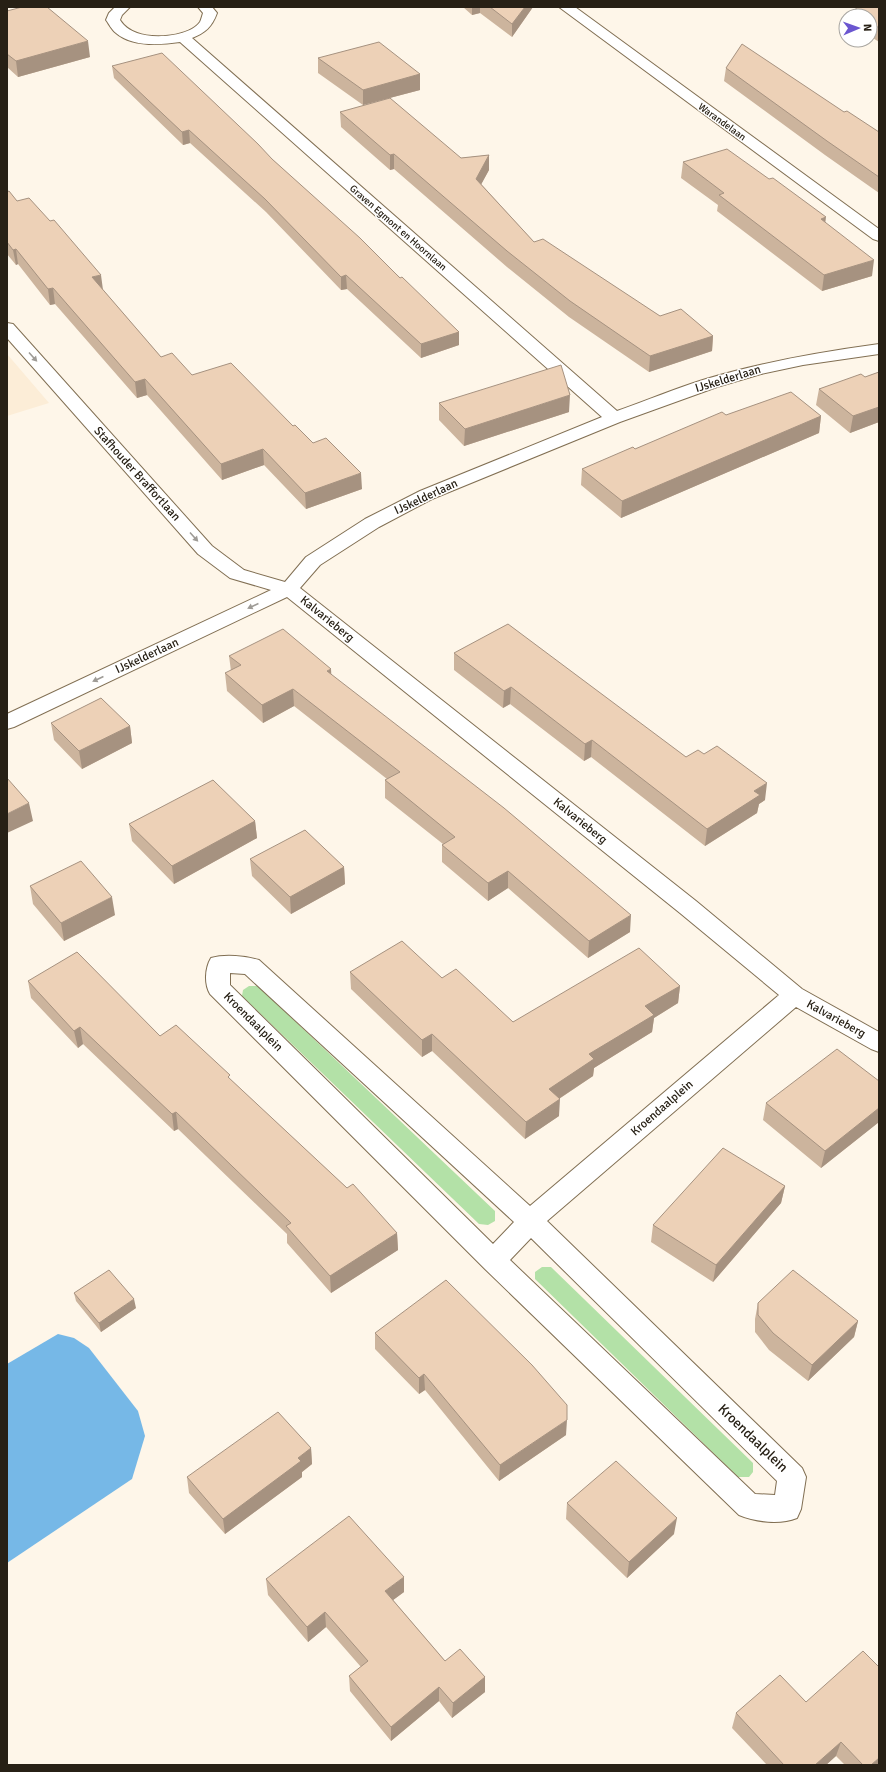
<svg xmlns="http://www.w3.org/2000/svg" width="886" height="1772" viewBox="0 0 886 1772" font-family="Signika,sans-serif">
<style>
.built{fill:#fcedd7}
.green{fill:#b3e1a7}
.water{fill:#76b8e7}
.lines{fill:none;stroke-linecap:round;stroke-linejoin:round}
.minor-casing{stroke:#816f53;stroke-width:2}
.minor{fill:#fff;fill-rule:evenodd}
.wall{fill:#ccb49d}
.shaded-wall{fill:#a69280}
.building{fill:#edd1b7;stroke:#a69280}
.oneway{fill:#9e9b96}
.labels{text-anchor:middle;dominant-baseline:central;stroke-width:3;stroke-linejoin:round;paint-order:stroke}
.far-street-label{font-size:10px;fill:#272015;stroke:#fff}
.street-label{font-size:12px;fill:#272015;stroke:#fff}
.near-street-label{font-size:14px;fill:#272015;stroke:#fff}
</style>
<rect width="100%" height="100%" fill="#fef6e9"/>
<path class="built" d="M 7,354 L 49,403 L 7,416 Z"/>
<path class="green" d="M 249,986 L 258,986 L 495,1211 L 495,1221 L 488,1225 L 479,1224 L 242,996 L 243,990 Z
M 542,1267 L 551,1267 L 753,1463 L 753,1472 L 749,1477 L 738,1477 L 535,1279 L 535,1272 Z"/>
<path class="water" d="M 58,1334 L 74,1338 L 89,1348 L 138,1411 L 145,1436 L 132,1479 L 7,1563 L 7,1364 Z"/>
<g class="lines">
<defs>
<path id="minor" d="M 115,7 L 130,7 L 122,15 L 120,20 C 124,26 129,30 137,33 C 153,39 189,37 200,22 C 201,20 202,16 203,13 L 198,7 L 212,7 L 217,13 C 212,27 205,33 192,38 L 617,411 C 646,401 676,388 706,379 C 763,362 820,352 879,344 L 879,354 L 803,365 L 761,374 L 717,387 L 620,422 L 432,499 L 379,527 L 320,565 L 300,588 L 696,901 L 802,989 L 879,1032 L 879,1052 L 871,1049 L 796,1007 L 547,1221 L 802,1468 L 806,1477 L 801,1509 L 797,1518 C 780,1525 756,1522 739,1515 L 485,1269 L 210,994 C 204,984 205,968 211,958 C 225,954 245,956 259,960 L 530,1206 L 779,995 L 680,913 L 287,597 L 14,727 L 7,729 L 7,714 L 271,590 L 230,578 L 198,554 L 7,338 L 7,323 L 13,324 L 212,546 L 244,570 L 285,582 L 306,557 L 365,519 L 420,491 L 602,417 L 180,42 C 160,45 132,47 116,33 C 112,30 109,24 106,20 L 109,13 ZM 230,973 L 245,974 L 514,1222 L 493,1244 L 230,985 ZM 531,1238 L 777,1481 L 775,1495 L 755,1494 L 510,1260 Z
M 559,7 L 575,7 L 879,229 L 879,241 L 873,239 Z"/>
</defs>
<use href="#minor" class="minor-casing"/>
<use href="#minor" class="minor"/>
</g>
<path class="wall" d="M 463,7 L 533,7 L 512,37 L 480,13 L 472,15 Z
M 879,7 L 879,42 L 870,36 L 870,16 L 854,16 L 854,12 Z
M 7,11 L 90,57 L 18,77 L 7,67 Z
M 318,58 L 420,74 L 420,90 L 363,105 L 318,73 Z
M 112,66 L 272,159 L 459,332 L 459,345 L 421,358 L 347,289 L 341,290 L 266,212 L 190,143 L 183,145 L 114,78 Z
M 726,68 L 844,112 L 879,132 L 879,193 L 825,155 L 724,81 Z
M 340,112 L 461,158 L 489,155 L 489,170 L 481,184 L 534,242 L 660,316 L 713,336 L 712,351 L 649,372 L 569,317 L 507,267 L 394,169 L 390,170 L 341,127 Z
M 683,162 L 826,223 L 872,276 L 822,291 L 717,211 L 718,205 L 681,178 Z
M 7,192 L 17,201 L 103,290 L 161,357 L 192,375 L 293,426 L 313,443 L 362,489 L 306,509 L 264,465 L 222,480 L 147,395 L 137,398 L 55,304 L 50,305 L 18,264 L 16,265 L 7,254 Z
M 879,372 L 879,422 L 850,433 L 816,405 L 819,389 L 865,377 Z
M 439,403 L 569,412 L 464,446 L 439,420 Z
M 726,415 L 821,416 L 819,433 L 621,518 L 581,485 L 582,469 Z
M 454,653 L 686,757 L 765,800 L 759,804 L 757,813 L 705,846 L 591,757 L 584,761 L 510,704 L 503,708 L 454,670 Z
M 229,656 L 331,675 L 630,932 L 588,958 L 508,888 L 488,901 L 442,862 L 442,845 L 443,844 L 385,798 L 385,780 L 387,779 L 294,706 L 263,723 L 227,691 L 225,673 L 231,671 Z
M 51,723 L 130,726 L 132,743 L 82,769 L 54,740 Z
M 255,821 L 257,838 L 174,884 L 132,841 L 129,824 Z
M 250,859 L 344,867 L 345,884 L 291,914 L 252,876 Z
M 30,886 L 115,915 L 64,941 L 33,904 Z
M 350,972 L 442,978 L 513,1022 L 680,986 L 678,1003 L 654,1018 L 652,1032 L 594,1068 L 593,1076 L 559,1099 L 559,1116 L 525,1139 L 432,1051 L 422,1057 L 351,989 Z
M 28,981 L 160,1036 L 231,1080 L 347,1188 L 397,1233 L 398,1250 L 331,1293 L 287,1243 L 287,1234 L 178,1129 L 174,1131 L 83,1044 L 78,1048 L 31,998 Z
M 879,1081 L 879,1122 L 821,1168 L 763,1120 L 766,1103 Z
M 785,1186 L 781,1203 L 713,1282 L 651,1242 L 653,1225 Z
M 74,1293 L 136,1308 L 101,1332 L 76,1301 Z
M 758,1303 L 858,1321 L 854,1337 L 808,1381 L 769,1350 L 755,1332 L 755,1319 Z
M 375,1333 L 566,1435 L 499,1481 L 425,1390 L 419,1394 L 375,1349 Z
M 311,1448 L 312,1464 L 302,1472 L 302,1477 L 225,1534 L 189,1493 L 187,1477 Z
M 567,1503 L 674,1534 L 627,1578 L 566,1519 Z
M 266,1579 L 404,1592 L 393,1600 L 445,1661 L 485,1677 L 485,1692 L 452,1718 L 439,1701 L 391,1741 L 350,1691 L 349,1676 L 361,1667 L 326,1627 L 308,1642 L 268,1595 Z
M 806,1702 L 879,1765 L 845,1765 L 836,1756 L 826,1765 L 767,1765 L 732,1728 L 736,1713 Z"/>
<path class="shaded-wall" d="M 472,7 L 480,7 L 480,13 L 472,15 Z
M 525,7 L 533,7 L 512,37 L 512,24 Z
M 88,41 L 90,57 L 18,77 L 16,61 Z
M 420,74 L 420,90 L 363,105 L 363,90 Z
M 189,130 L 190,143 L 183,145 L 182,132 Z
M 394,154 L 394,169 L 390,170 L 390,155 Z
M 489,155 L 489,170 L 476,194 L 476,179 Z
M 826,217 L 824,233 L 821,219 Z
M 16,249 L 18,264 L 16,265 L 13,250 Z
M 874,260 L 872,276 L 822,291 L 824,275 Z
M 101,275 L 103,290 L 94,293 L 92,277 Z
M 346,275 L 347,289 L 341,290 L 341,277 Z
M 53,288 L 55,304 L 50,305 L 48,289 Z
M 459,332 L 459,345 L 421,358 L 421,344 Z
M 713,336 L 712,351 L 649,372 L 650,356 Z
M 145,379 L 147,395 L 137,398 L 135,382 Z
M 570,395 L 569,412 L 464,446 L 465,429 Z
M 879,407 L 879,422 L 850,433 L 853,416 Z
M 821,416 L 819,433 L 621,518 L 622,501 Z
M 263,449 L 264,465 L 222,480 L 221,464 Z
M 361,473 L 362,489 L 306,509 L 305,493 Z
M 331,669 L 332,686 L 327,671 Z
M 511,687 L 510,704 L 503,708 L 504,691 Z
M 293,689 L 294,706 L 263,723 L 262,705 Z
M 130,726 L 132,743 L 82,769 L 79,751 Z
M 592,740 L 591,757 L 584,761 L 585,744 Z
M 767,783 L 765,800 L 759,804 L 757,813 L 705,846 L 707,829 L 754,791 Z
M 29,803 L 33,821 L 7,833 L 7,814 Z
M 255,821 L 257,838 L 174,884 L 172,866 Z
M 344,867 L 345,884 L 291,914 L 290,897 Z
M 508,871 L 508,888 L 488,901 L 488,883 Z
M 112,897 L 115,915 L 64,941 L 61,923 Z
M 631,915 L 630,932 L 588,958 L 589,941 Z
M 680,986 L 678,1003 L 654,1018 L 652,1032 L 594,1068 L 593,1076 L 548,1106 L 549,1089 L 589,1054 L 645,1006 Z
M 80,1027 L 83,1044 L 78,1048 L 74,1031 Z
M 432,1034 L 432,1051 L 422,1057 L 422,1040 Z
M 560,1099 L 559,1116 L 525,1139 L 526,1122 Z
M 879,1108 L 879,1122 L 821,1168 L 825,1151 Z
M 176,1112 L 178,1129 L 174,1131 L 172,1114 Z
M 785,1186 L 781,1203 L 713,1282 L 716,1265 Z
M 397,1233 L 398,1250 L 331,1293 L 330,1276 Z
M 134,1299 L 136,1308 L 101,1332 L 99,1323 Z
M 858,1321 L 854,1337 L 808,1381 L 812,1365 Z
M 424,1374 L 425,1390 L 419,1394 L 419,1378 Z
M 567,1420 L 566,1435 L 499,1481 L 500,1465 Z
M 311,1448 L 312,1464 L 302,1472 L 302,1477 L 225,1534 L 223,1519 L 298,1458 Z
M 677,1518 L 674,1534 L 627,1578 L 629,1562 Z
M 404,1577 L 404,1592 L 385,1606 L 385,1591 Z
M 325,1612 L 326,1627 L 308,1642 L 307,1627 Z
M 485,1677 L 485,1692 L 452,1718 L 453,1703 Z
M 439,1687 L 439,1701 L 391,1741 L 391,1727 Z
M 841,1742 L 836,1756 L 826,1765 L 815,1765 Z
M 879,1758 L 879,1765 L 871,1765 Z"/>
<path class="building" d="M 22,7 L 47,7 L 88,41 L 16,61 L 7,54 L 7,11 Z
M 490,7 L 525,7 L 512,24 Z
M 857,7 L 879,7 L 879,28 L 870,22 L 870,16 L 860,16 L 854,12 Z
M 379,42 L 420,74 L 363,90 L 318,58 Z
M 742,44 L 844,112 L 847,111 L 879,132 L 879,177 L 827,141 L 726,68 Z
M 162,53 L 258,144 L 272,159 L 360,238 L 400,278 L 402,277 L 459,332 L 421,344 L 346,275 L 341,277 L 265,199 L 189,130 L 182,132 L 112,66 Z
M 390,98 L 461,158 L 489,155 L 476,179 L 534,242 L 543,239 L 660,316 L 681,309 L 713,336 L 650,356 L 570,301 L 507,251 L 394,154 L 390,155 L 340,112 Z
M 727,149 L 769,179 L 773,178 L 826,217 L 821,219 L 874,260 L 824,275 L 719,195 L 724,193 L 683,162 Z
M 9,191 L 17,201 L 29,198 L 50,221 L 54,220 L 101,275 L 92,277 L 161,357 L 172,353 L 192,375 L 231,363 L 293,426 L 295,425 L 313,443 L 326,438 L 361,473 L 305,493 L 263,449 L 221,464 L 145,379 L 135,382 L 53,288 L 48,289 L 16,249 L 13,250 L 7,242 L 7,192 Z
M 561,365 L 570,395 L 465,429 L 439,403 Z
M 879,372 L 879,407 L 853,416 L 819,389 L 861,374 L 865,377 Z
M 791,392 L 821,416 L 622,501 L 582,469 L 633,447 L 635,449 L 722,412 L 726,415 Z
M 508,624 L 686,757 L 698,750 L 704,754 L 717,746 L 767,783 L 754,791 L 760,795 L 707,829 L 592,740 L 585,744 L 511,687 L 504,691 L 454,653 Z
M 283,629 L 331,669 L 327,671 L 504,808 L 631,915 L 589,941 L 508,871 L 488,883 L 442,845 L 455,837 L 385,780 L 400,772 L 293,689 L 262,705 L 225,673 L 241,665 L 229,656 Z
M 101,698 L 130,726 L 79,751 L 51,723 Z
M 7,778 L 29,803 L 7,814 Z
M 213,780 L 255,821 L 172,866 L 129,824 Z
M 305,830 L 344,867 L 290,897 L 250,859 Z
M 81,861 L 112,897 L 61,923 L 30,886 Z
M 402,941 L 442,978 L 456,969 L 513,1022 L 639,948 L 680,986 L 645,1006 L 654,1015 L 589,1054 L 594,1059 L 549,1089 L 560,1099 L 526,1122 L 432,1034 L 422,1040 L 350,972 Z
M 77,952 L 160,1036 L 176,1025 L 230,1075 L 228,1077 L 347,1188 L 353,1184 L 397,1233 L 330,1276 L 286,1226 L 291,1223 L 176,1112 L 172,1114 L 80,1027 L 74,1031 L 28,981 Z
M 837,1049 L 879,1081 L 879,1108 L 825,1151 L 766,1103 Z
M 723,1148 L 785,1186 L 716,1265 L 653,1225 Z
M 109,1270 L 134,1299 L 99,1323 L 74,1293 Z
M 793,1270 L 858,1321 L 812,1365 L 773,1333 L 758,1315 L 758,1303 Z
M 446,1280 L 532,1365 L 567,1405 L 567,1420 L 500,1465 L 424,1374 L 419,1378 L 375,1333 Z
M 278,1412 L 311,1448 L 298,1458 L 301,1461 L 223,1519 L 187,1477 Z
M 616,1461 L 677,1518 L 629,1562 L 567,1503 Z
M 349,1516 L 404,1577 L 385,1591 L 445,1661 L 460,1649 L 485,1677 L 453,1703 L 439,1687 L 391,1727 L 349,1676 L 368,1661 L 325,1612 L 307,1627 L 266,1579 Z
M 863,1651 L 879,1667 L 879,1758 L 871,1765 L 863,1765 L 841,1742 L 815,1765 L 784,1765 L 736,1713 L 780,1675 L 806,1702 Z"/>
<defs><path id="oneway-solid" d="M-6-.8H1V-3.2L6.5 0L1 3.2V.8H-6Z"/></defs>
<g class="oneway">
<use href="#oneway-solid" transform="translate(33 357) rotate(48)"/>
<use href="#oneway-solid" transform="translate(194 537) rotate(48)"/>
<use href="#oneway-solid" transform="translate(253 606) rotate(155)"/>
<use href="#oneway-solid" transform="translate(98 679) rotate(155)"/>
</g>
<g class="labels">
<g class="far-street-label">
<text transform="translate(722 122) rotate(36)">Warandelaan</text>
<text transform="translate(398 228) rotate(41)">Graven Egmont en Hoornlaan</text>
</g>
<g class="street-label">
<text transform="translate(728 379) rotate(-17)">IJskelderlaan</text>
<text transform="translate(137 474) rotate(48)">Stafhouder Braffortlaan</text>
<text transform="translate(426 497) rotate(-25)">IJskelderlaan</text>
<text transform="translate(327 619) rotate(39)">Kalvarieberg</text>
<text transform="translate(147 656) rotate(-25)">IJskelderlaan</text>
<text transform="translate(580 821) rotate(39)">Kalvarieberg</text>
<text transform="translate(836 1019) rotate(29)">Kalvarieberg</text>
<text transform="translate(253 1022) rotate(45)">Kroendaalplein</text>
<text transform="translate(662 1108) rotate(-41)">Kroendaalplein</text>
</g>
<g class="near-street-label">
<text transform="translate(753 1438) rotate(44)">Kroendaalplein</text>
</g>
</g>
<rect width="886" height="1772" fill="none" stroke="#272015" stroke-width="16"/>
<g transform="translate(858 28) rotate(88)"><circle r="19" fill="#ffffff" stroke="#a9a6a1"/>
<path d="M0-3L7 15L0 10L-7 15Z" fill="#6b56d0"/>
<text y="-6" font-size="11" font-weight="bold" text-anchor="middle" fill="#272015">N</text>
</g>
</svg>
